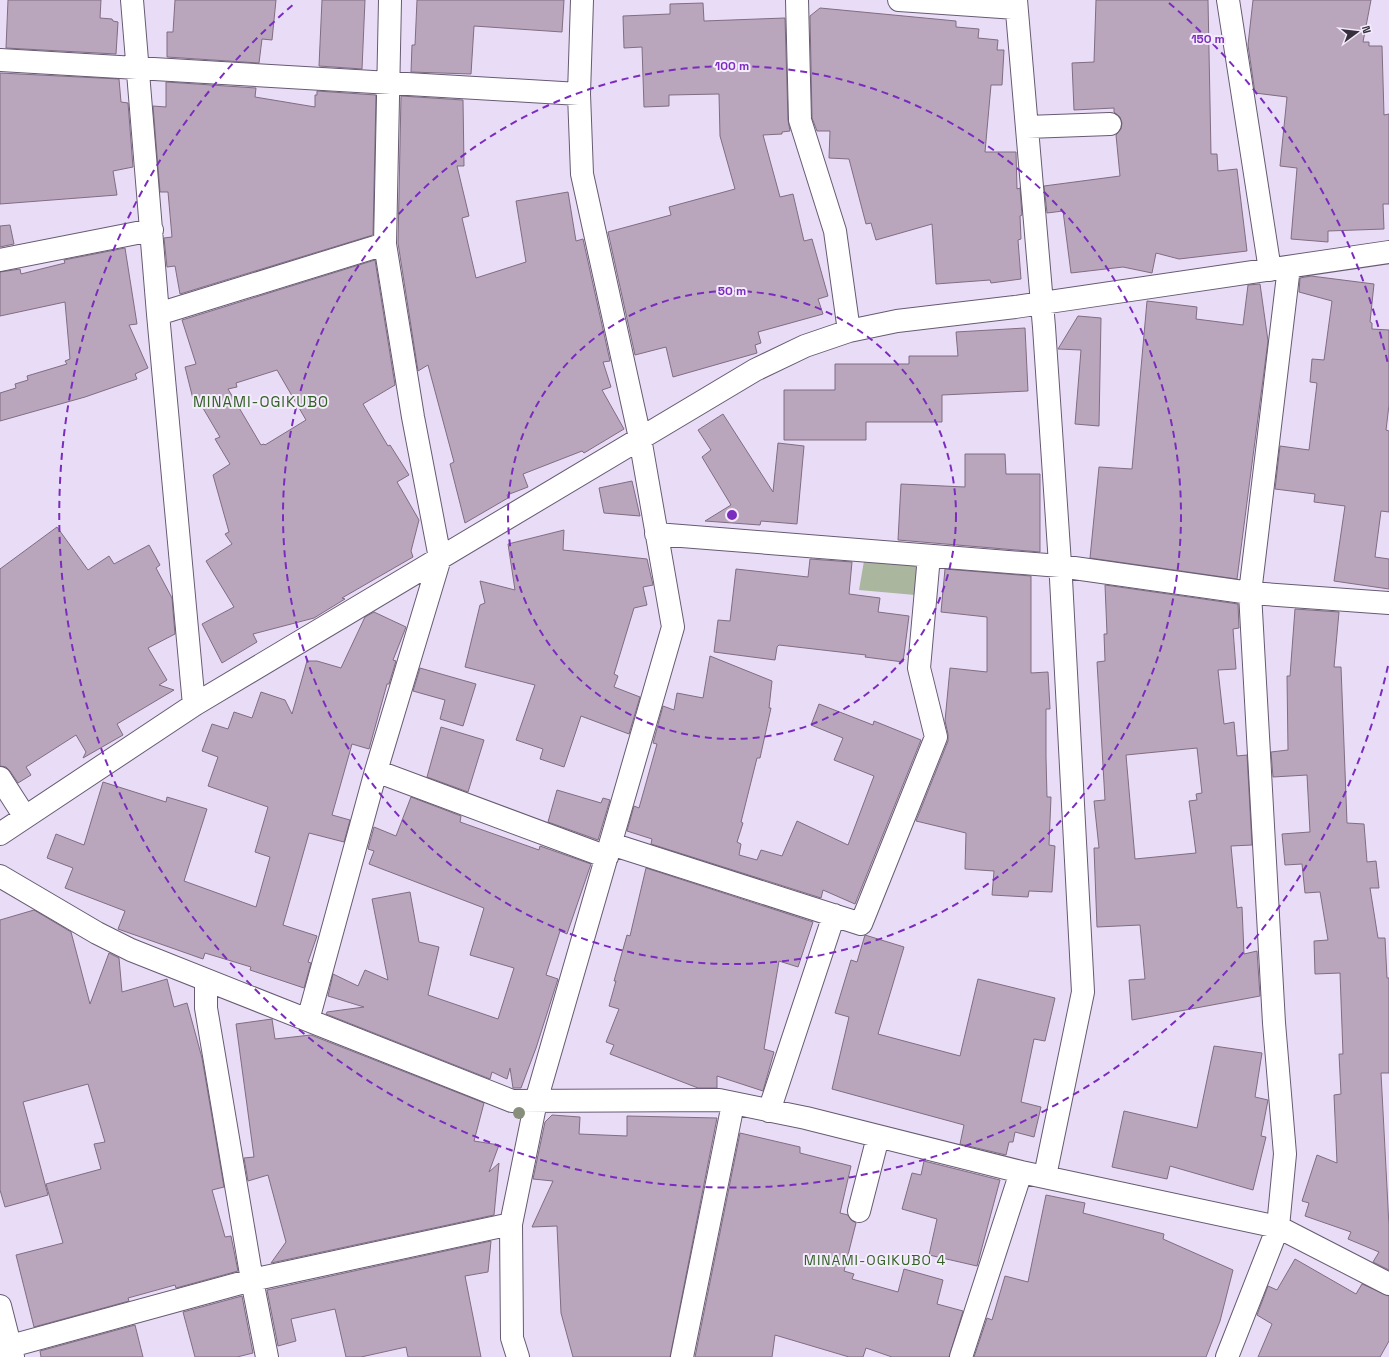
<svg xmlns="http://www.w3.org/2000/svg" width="1389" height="1357" viewBox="0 0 1389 1357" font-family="'Space Grotesk',sans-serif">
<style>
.green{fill:#aab69d}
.building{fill:#baa6bc;stroke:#806d82;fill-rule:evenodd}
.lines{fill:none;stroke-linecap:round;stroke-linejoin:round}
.minor-casing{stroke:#665b72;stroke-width:24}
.minor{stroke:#fff;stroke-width:22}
.tree{fill:#888e7c}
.ring{fill:none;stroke:#7b2cbf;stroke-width:2;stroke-dasharray:7 5}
.labels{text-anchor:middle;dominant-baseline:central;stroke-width:4;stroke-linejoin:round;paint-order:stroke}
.neighbourhood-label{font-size:14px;letter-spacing:1px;fill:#346128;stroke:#f4ecfc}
.quarter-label{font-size:15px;letter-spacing:1px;fill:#346128;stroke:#f4ecfc}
.centre{fill:#7b2cbf;stroke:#f4ecfc;stroke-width:2}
.ring-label{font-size:12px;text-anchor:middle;font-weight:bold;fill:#7b2cbf;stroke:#f4ecfc;stroke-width:4;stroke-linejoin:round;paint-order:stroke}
</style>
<rect width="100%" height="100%" fill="#e9dcf7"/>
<path class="green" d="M 864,561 L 914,565 L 917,568 L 915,595 L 859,590 Z"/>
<path class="building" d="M 8,0 L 101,0 L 100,18 L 112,19 L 113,21 L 118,22 L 116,54 L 6,48 Z
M 175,0 L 276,0 L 272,40 L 262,39 L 259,63 L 167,57 L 167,32 L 173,32 Z
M 322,0 L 365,0 L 362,69 L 319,66 Z
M 417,0 L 564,0 L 562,32 L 474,26 L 471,74 L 411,72 L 412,45 L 415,45 Z
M 1096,0 L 1208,0 L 1211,154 L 1217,154 L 1218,171 L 1237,169 L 1247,251 L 1179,259 L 1156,253 L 1152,273 L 1123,267 L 1071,273 L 1063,211 L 1047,213 L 1044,186 L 1120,176 L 1116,135 L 1121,129 L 1122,123 L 1120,117 L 1114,112 L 1114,108 L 1074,110 L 1072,63 L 1094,62 Z
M 1253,0 L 1371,0 L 1363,42 L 1369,42 L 1369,46 L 1382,46 L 1384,115 L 1389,114 L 1389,204 L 1383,204 L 1384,229 L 1328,231 L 1328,242 L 1291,239 L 1297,168 L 1280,166 L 1287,97 L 1255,93 L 1248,45 Z
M 703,3 L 704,21 L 785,18 L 788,120 L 790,131 L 782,132 L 782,134 L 763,135 L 780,197 L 793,194 L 804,241 L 812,239 L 828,296 L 818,299 L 823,314 L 758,332 L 761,343 L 755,345 L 757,353 L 673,377 L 666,347 L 635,355 L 608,232 L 671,215 L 669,207 L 735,189 L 720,136 L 719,94 L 669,95 L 669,106 L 644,107 L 642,47 L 624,48 L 623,16 L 670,14 L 670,4 Z
M 820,8 L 956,21 L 956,27 L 979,29 L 978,38 L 998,40 L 997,50 L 1004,50 L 1002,85 L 991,85 L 985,152 L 1016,152 L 1017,189 L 1020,188 L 1022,215 L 1020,216 L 1021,239 L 1018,240 L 1021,279 L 991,283 L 990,280 L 936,284 L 932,224 L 876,240 L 871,223 L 866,224 L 849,159 L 829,158 L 830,131 L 817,131 L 812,118 L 810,16 Z
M 0,73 L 119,79 L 121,102 L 128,103 L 133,167 L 113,171 L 117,195 L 0,204 Z
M 166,82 L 256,88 L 255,97 L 315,107 L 315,95 L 317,95 L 317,91 L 376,95 L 373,235 L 180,294 L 175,266 L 167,267 L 164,238 L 172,237 L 168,192 L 160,192 L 153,106 L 166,107 Z
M 401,96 L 463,100 L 464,166 L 457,166 L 469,216 L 462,218 L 476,278 L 526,262 L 516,201 L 568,192 L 576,241 L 583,239 L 610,361 L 603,362 L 611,387 L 602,390 L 624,429 L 584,453 L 582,451 L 523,474 L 528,487 L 507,495 L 508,498 L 465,523 L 450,464 L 454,462 L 428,365 L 418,371 L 398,243 Z
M 10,225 L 14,244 L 0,247 L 0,226 Z
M 125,248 L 137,324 L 129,325 L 148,368 L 135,374 L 137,379 L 85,397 L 0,421 L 0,393 L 16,388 L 15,384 L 28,380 L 27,376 L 67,364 L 65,361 L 70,359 L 65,302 L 0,316 L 0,272 L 20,269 L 21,274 L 65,263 L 64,260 Z
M 375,260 L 395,385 L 363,404 L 388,446 L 390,445 L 409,475 L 397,482 L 419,520 L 411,551 L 413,557 L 342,598 L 345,599 L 314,618 L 253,634 L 257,642 L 222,663 L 202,624 L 234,607 L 206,561 L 232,544 L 225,534 L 229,532 L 213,475 L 230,464 L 215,439 L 220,437 L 197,398 L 193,399 L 185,367 L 196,364 L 182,320 ZM 277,370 L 306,420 L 265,445 L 264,444 L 261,445 L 228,389 L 237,387 L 236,383 Z
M 1311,276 L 1374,284 L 1370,322 L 1372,323 L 1372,329 L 1389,330 L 1389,405 L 1386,430 L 1389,431 L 1389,512 L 1381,511 L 1375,557 L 1389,559 L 1389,589 L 1334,581 L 1345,506 L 1314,502 L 1315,494 L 1275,489 L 1280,446 L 1309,450 L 1317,383 L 1310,382 L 1312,359 L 1324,360 L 1332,301 L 1299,292 L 1300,278 Z
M 1260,284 L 1268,341 L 1237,579 L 1090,558 L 1099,467 L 1132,469 L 1147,301 L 1197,307 L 1196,319 L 1243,325 L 1248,285 Z
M 1078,316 L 1101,318 L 1099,426 L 1075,424 L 1081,350 L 1058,349 Z
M 1025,328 L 1028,391 L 942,395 L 942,422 L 866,422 L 866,440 L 784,440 L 784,390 L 835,390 L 835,364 L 909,364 L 909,356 L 958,356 L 956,332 Z
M 723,414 L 773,492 L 778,443 L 804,446 L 797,524 L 761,521 L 760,525 L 705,521 L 731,505 L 702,457 L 711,450 L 698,430 Z
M 965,454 L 1005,454 L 1006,474 L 1040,474 L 1040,552 L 898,540 L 901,484 L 965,487 Z
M 632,481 L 640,516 L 604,513 L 599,488 Z
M 57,527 L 88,570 L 109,556 L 114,564 L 149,545 L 160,565 L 156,568 L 172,598 L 175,634 L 148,648 L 167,680 L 159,685 L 174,690 L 117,724 L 123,735 L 83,758 L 86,752 L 76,735 L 26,767 L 31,775 L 18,783 L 10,771 L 6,767 L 0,766 L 0,569 Z
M 564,530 L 563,550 L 647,559 L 653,585 L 643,587 L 647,605 L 634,608 L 614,674 L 618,676 L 614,687 L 640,697 L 629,734 L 581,716 L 564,767 L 540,759 L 543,749 L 516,740 L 535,685 L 465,667 L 480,605 L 485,603 L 480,581 L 515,590 L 508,544 Z
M 810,559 L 852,562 L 849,594 L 880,598 L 878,612 L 909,616 L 903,662 L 865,657 L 866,655 L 779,645 L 777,647 L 775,660 L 714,652 L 718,620 L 730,621 L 736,569 L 808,577 Z
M 945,569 L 1031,576 L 1031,673 L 1048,672 L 1050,709 L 1046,709 L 1046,757 L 1047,797 L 1051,797 L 1049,845 L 1055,846 L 1052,892 L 1029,891 L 1028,897 L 992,895 L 994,871 L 965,869 L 966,833 L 916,821 L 948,741 L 948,734 L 945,721 L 950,668 L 987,672 L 987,617 L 941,612 Z
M 1105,585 L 1238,604 L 1239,628 L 1233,629 L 1236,669 L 1218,670 L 1224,724 L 1234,722 L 1237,756 L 1247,755 L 1252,845 L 1231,846 L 1237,908 L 1242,907 L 1244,954 L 1257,951 L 1260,996 L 1132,1020 L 1129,980 L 1145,979 L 1140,925 L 1097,927 L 1094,848 L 1099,848 L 1094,801 L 1105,800 L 1097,662 L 1105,661 L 1104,634 L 1107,634 ZM 1197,748 L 1202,793 L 1196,794 L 1197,800 L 1189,801 L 1196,853 L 1135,859 L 1126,755 Z
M 1295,609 L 1339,612 L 1334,667 L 1341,667 L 1347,823 L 1364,824 L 1367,862 L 1376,861 L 1379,888 L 1370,888 L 1378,938 L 1385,938 L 1387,978 L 1389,978 L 1389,1073 L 1381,1073 L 1389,1226 L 1389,1270 L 1373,1262 L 1379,1252 L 1348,1239 L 1351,1232 L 1305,1216 L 1309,1203 L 1302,1201 L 1317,1155 L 1337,1163 L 1334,1095 L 1341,1094 L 1339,1054 L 1343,1054 L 1340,973 L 1315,974 L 1314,941 L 1328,940 L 1320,892 L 1305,893 L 1302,864 L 1285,865 L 1282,834 L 1310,832 L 1307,775 L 1273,777 L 1271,752 L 1288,750 L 1287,676 L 1290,676 Z
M 374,612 L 406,627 L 393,660 L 396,661 L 389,684 L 387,684 L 369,749 L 352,744 L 332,815 L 350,820 L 344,842 L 309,833 L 283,925 L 317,936 L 308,962 L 311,963 L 304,988 L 250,970 L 251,967 L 205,953 L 203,959 L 118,929 L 125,911 L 65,888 L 73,868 L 47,858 L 56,834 L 84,845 L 103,782 L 166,802 L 167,797 L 207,809 L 184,881 L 256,907 L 270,857 L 255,852 L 268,807 L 208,786 L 218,757 L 202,751 L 212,724 L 228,729 L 234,712 L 252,718 L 261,692 L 285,700 L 292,714 L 307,661 L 317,661 L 341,668 L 365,617 Z
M 710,656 L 772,681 L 769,708 L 771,708 L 760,758 L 757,758 L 741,822 L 743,823 L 737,842 L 741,844 L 739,855 L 757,860 L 761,850 L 782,856 L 797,821 L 848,845 L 874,776 L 834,760 L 843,738 L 811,725 L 819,704 L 873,725 L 874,721 L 921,740 L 855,904 L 823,890 L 821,898 L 651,844 L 652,839 L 627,831 L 634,806 L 639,808 L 657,744 L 653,743 L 663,706 L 674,710 L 677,693 L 703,698 Z
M 420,668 L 476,684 L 463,726 L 440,719 L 445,700 L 413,691 Z
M 441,727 L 484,740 L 468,792 L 427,777 Z
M 557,790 L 601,803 L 603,798 L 610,800 L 598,840 L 548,822 Z
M 411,797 L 461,816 L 460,822 L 539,850 L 540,846 L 591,864 L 567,934 L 560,931 L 546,975 L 558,979 L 536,1048 L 521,1088 L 513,1088 L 510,1068 L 507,1079 L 492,1072 L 490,1079 L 326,1014 L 327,1012 L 364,1007 L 328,996 L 333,974 L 358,986 L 365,970 L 388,980 L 372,899 L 410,892 L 419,942 L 439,947 L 428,995 L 498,1019 L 514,968 L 470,955 L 484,908 L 369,864 L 374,851 L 368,849 L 374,827 L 396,836 Z
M 646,868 L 813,922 L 798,967 L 779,961 L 764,1049 L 774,1052 L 763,1091 L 717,1076 L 717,1088 L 698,1088 L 610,1054 L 614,1045 L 606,1042 L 619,1009 L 609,1006 L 616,981 L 614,981 L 627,935 L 630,936 Z
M 34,910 L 71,932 L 90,1004 L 109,953 L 119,958 L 122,992 L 167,979 L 174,1007 L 187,1003 L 202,1058 L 224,1187 L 212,1190 L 225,1237 L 231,1236 L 238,1271 L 176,1288 L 175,1285 L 128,1298 L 129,1301 L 34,1327 L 16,1255 L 63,1243 L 46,1184 L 101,1169 L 94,1144 L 105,1142 L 88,1084 L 23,1102 L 48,1195 L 5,1207 L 0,1190 L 0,920 Z
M 865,935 L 904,947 L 878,1034 L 960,1056 L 978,979 L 1055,998 L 1045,1041 L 1034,1039 L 1021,1102 L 1041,1107 L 1034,1137 L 1015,1132 L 1013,1142 L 1009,1142 L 1006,1155 L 960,1144 L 964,1125 L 832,1089 L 849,1017 L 835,1013 L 851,960 L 857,962 Z
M 272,1019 L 275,1039 L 311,1035 L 484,1103 L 474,1141 L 499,1145 L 489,1172 L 499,1163 L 494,1215 L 271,1263 L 286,1242 L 268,1175 L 248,1181 L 244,1158 L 254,1157 L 236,1024 Z
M 1214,1046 L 1262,1053 L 1255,1097 L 1268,1100 L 1261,1136 L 1266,1137 L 1253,1190 L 1170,1166 L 1167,1179 L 1112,1167 L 1124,1111 L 1197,1128 Z
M 552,1115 L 580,1117 L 579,1134 L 627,1136 L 627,1116 L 717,1118 L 670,1357 L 573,1357 L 561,1313 L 557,1226 L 532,1227 L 553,1181 L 533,1179 L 545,1122 Z
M 740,1133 L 800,1147 L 800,1153 L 851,1166 L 840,1213 L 848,1215 L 851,1220 L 856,1223 L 844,1271 L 854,1274 L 852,1279 L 898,1292 L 904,1269 L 943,1280 L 937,1304 L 963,1311 L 949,1357 L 892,1357 L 866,1348 L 863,1357 L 849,1357 L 775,1335 L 772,1357 L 695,1357 Z
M 924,1161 L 1000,1180 L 977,1266 L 929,1255 L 937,1219 L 902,1209 L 912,1173 L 921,1175 Z
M 1046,1195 L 1085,1203 L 1083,1213 L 1164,1234 L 1163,1239 L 1233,1270 L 1220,1321 L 1206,1357 L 974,1357 L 987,1318 L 992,1320 L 1005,1276 L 1028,1282 Z
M 491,1241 L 488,1272 L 465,1276 L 481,1357 L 408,1357 L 406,1347 L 361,1357 L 346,1357 L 335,1309 L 291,1319 L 296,1341 L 278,1346 L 267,1290 Z
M 1295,1259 L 1356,1294 L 1362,1284 L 1389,1296 L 1389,1341 L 1380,1357 L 1258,1357 L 1272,1324 L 1257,1315 L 1268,1286 L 1277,1290 Z
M 242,1296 L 253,1353 L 237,1357 L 195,1357 L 183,1312 Z
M 135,1325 L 143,1357 L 41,1357 L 40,1351 Z"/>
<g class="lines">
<defs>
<path id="minor" d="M 132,0 L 158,314 L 194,705
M 797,0 L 800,120 L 835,231 L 849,331
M 899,0 L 1016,8
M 1016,0 L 1044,327 L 1061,579 L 1083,992 L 1045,1176
M 1228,0 L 1270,270
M 0,60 L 579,94
M 1027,127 L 1110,124
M 0,260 L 152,230
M 158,314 L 385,244
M 656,534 L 1060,566 L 1250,593 L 1389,603
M 376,771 L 607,857
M 0,778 L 25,817
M 0,834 L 194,705 L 755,370 L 805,346 L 849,331 L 897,321 L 1015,307 L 1389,252
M 611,844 L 861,924 L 936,737 L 919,668 L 929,556
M 0,876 L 97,933 L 131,950 L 512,1101 L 719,1100 L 806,1118 L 1021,1172 L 1278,1227 L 1389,1284
M 206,980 L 206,1008 L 252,1280 L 267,1357
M 308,1020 L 376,771 L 440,558 L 413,417 L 385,244 L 390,0
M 769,1111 L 834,915
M 859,1211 L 878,1137
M 0,1306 L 13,1357
M 0,1349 L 252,1280 L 511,1224
M 518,1357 L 512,1338 L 511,1224 L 536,1101 L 673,627 L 640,438 L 582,174 L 579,94 L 582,0
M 682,1357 L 733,1104
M 961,1357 L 1021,1172
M 1227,1357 L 1278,1227 L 1285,1154 L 1274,1023 L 1250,593 L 1289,267"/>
</defs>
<use href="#minor" class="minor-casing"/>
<use href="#minor" class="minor"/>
</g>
<circle class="tree" cx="519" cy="1113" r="6"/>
<g class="ring">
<circle cx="732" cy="515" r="224"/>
<circle cx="732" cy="515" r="449"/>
<path d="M1388 666A673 673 0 1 1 295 3M1169 3A673 673 0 0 1 1388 364"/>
</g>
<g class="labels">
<g class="neighbourhood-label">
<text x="875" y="1260">MINAMI-OGIKUBO 4</text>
</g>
<g class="quarter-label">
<text x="261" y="401">MINAMI-OGIKUBO</text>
</g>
</g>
<circle cx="732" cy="515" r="6" class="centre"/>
<g class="ring-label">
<text x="1208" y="43">150 m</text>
<text x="732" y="70">100 m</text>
<text x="732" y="295">50 m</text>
</g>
<g transform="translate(1357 32) rotate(75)" stroke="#f4ecfc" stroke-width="3" paint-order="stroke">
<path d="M0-3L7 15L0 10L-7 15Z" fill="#35303b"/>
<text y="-6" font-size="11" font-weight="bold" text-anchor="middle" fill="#35303b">N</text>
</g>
</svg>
